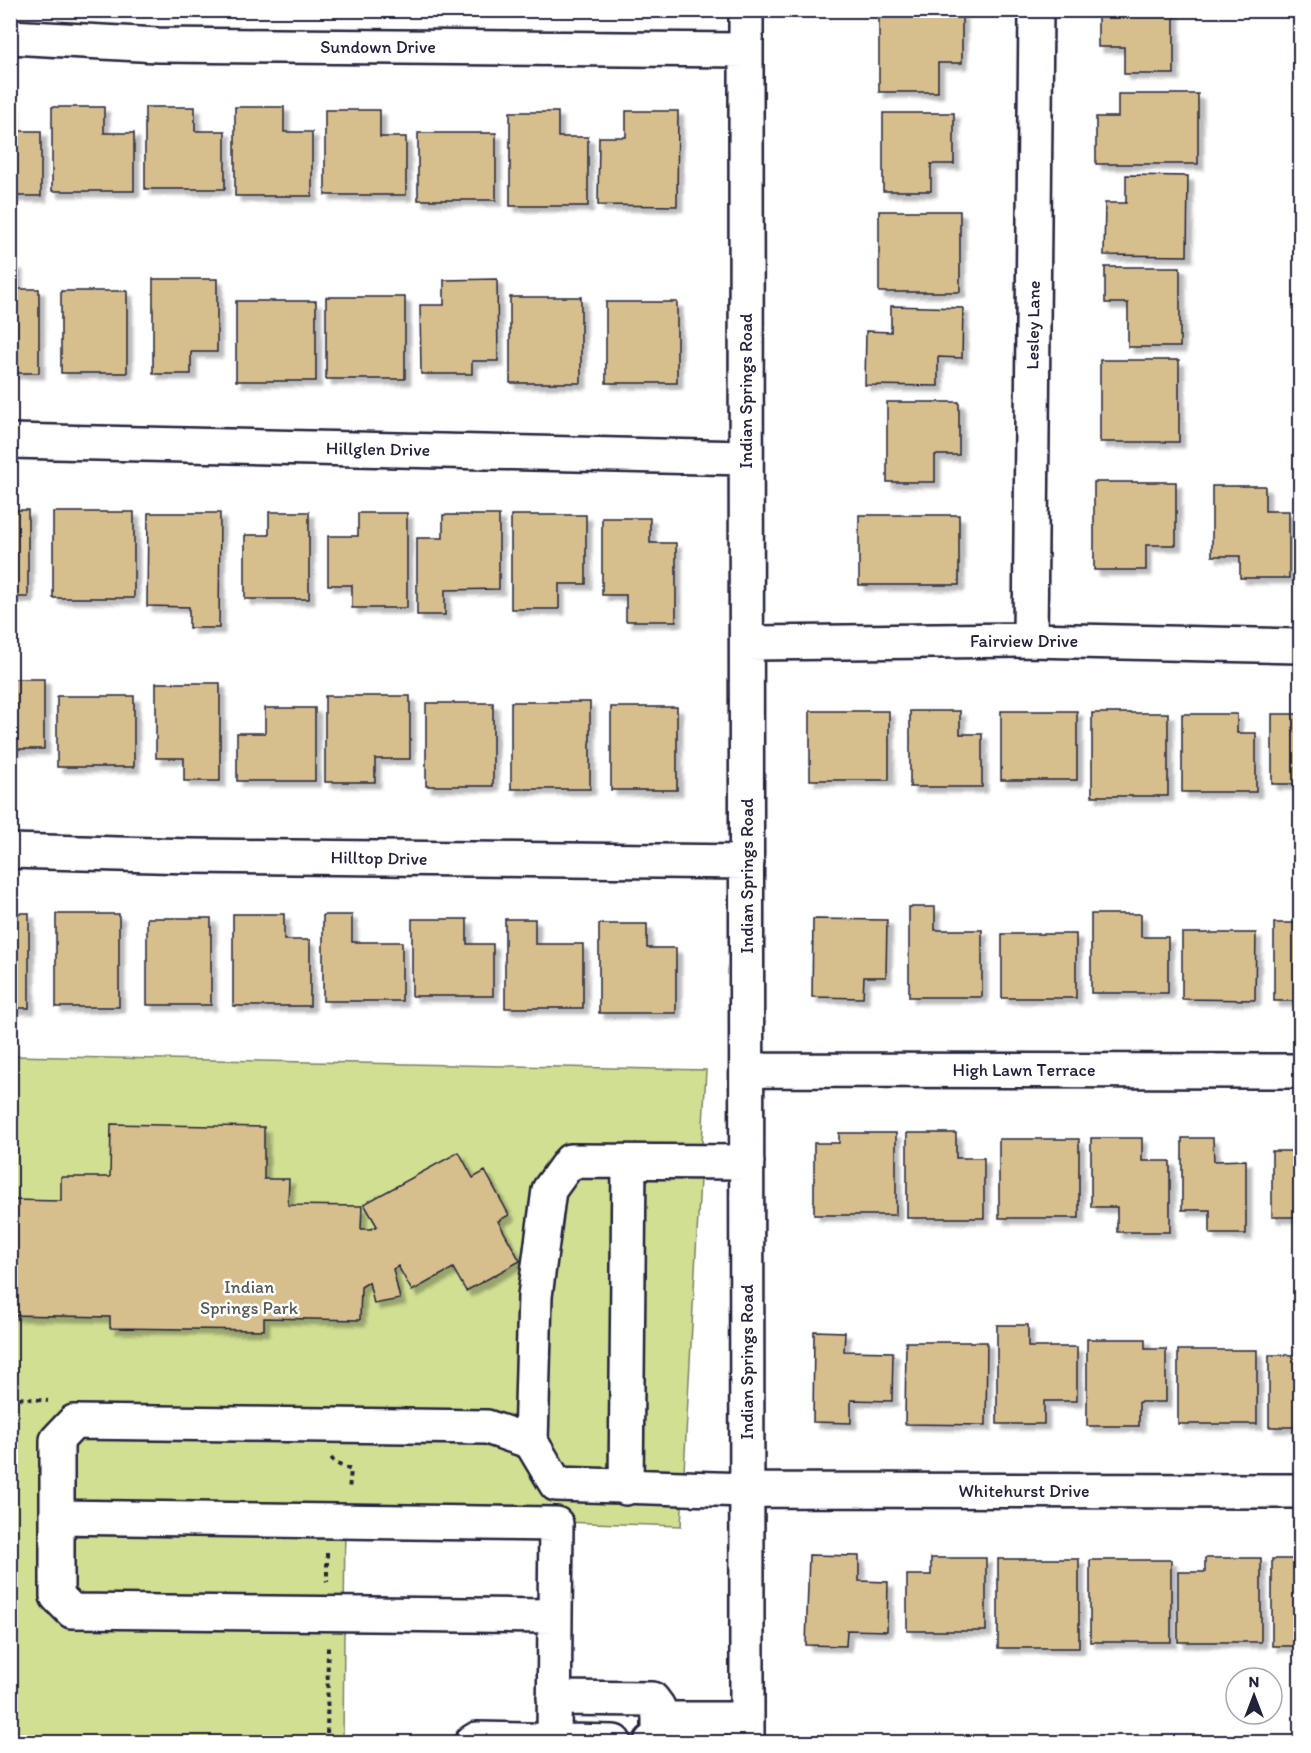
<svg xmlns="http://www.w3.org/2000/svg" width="1311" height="1753" viewBox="0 0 1311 1753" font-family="Itim,sans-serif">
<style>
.green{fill:#d1df93;stroke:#7a8067;stroke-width:1.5}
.building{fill:#d7be8d;stroke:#22223b;stroke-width:1.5;filter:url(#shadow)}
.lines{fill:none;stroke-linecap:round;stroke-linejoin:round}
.minor-casing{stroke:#22223b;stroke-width:38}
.path{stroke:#22223b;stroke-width:4;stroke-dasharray:4.5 4.5;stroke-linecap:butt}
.minor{stroke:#fff;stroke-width:33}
.labels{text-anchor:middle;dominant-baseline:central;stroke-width:5;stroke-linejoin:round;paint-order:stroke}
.street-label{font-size:18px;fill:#22223b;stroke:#fff}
.park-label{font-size:18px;fill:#575b55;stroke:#fff}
</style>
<defs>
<filter id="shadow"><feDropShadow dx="5.5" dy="5.5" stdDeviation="1.5" flood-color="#0004"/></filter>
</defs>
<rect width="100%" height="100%" fill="#fff"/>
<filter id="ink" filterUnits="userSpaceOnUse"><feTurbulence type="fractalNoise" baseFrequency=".0167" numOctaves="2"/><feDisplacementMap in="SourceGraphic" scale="12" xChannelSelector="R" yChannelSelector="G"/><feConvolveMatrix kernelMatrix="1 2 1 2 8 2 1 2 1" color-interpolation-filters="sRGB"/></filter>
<g filter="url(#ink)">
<path class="green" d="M 11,1056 L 706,1070 L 681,1526 L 345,1515 L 343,1742 L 11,1742 Z"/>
<path class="building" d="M 1098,10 L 1174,10 L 1174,74 L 1124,74 L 1124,47 L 1098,47 Z
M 879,14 L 962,14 L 962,63 L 938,63 L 938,92 L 879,92 Z
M 1118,94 L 1198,94 L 1198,164 L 1096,164 L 1096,117 L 1118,117 Z
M 10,105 L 14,105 L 14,131 L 41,131 L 41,196 L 10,196 Z
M 52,107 L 104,107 L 104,133 L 134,133 L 134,191 L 52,191 Z
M 145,107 L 195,107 L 195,131 L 225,131 L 225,189 L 145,189 Z
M 235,107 L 284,107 L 284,132 L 312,132 L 312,196 L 235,196 Z
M 325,110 L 380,110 L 380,137 L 406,137 L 406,195 L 325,195 Z
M 626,111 L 678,111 L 677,206 L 598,205 L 599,137 L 626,137 Z
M 510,112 L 558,112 L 558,137 L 588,137 L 588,206 L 510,206 Z
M 883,113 L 954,113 L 954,164 L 931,164 L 931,191 L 883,191 Z
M 418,133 L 496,133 L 496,200 L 418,200 Z
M 1126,175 L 1188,176 L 1187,256 L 1104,255 L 1105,203 L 1126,203 Z
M 879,211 L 960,211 L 960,292 L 879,292 Z
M 10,265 L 17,265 L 17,289 L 39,289 L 39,373 L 10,373 Z
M 1105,267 L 1180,267 L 1180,347 L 1128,347 L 1128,303 L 1105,303 Z
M 153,279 L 217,279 L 217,352 L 191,352 L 191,374 L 153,374 Z
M 497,279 L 498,361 L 472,361 L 472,374 L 421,374 L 420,305 L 444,305 L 444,280 Z
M 61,291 L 127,291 L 127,373 L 61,373 Z
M 326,297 L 405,297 L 405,379 L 326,379 Z
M 510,297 L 581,297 L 581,383 L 510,383 Z
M 236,301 L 316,301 L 316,381 L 236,381 Z
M 606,302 L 677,302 L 677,383 L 606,383 Z
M 891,306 L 963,308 L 962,358 L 938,357 L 938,386 L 865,385 L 866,331 L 891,332 Z
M 1100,360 L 1179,360 L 1179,442 L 1100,442 Z
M 887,402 L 959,402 L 959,455 L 935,455 L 935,482 L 887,482 Z
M 1094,482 L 1176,482 L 1176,545 L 1146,545 L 1146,570 L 1094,570 Z
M 1212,486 L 1265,486 L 1265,511 L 1289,511 L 1289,578 L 1240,578 L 1240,556 L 1212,556 Z
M 10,510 L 28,510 L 28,597 L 10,597 Z
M 53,512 L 134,512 L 134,598 L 53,598 Z
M 269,512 L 309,512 L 309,599 L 245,599 L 245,535 L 269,535 Z
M 148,513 L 220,513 L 219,628 L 189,628 L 189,607 L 147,606 Z
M 358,513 L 407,513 L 407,608 L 352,608 L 352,585 L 328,585 L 328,536 L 358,536 Z
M 443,515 L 499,515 L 499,589 L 445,590 L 445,615 L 417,615 L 417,538 L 443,538 Z
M 511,515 L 586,515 L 586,584 L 559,584 L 559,609 L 511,609 Z
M 859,515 L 959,515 L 959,585 L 859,585 Z
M 602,518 L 650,518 L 650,543 L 676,543 L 676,621 L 626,621 L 626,595 L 602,595 Z
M 10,679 L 44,679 L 44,749 L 10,749 Z
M 156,683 L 220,683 L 220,781 L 184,781 L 184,758 L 156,758 Z
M 57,696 L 134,696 L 134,767 L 57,767 Z
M 325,696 L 410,696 L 410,759 L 375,759 L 375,782 L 325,782 Z
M 511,702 L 590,702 L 590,789 L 511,789 Z
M 426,703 L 493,703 L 493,786 L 426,786 Z
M 611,707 L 677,707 L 677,790 L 611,790 Z
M 265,708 L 315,708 L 315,781 L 237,781 L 237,733 L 265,733 Z
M 810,711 L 889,711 L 889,780 L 810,780 Z
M 910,711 L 960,711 L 960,734 L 982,734 L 982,787 L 910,787 Z
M 1001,711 L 1077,711 L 1077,780 L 1001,780 Z
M 1092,713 L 1168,713 L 1168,796 L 1092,796 Z
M 1182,714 L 1237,714 L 1237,733 L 1256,733 L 1256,792 L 1182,792 Z
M 1272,714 L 1300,714 L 1300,784 L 1272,784 Z
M 909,907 L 935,907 L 935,930 L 982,930 L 982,997 L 909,997 Z
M 10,913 L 29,913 L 29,1008 L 10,1008 Z
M 56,914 L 119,914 L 119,1007 L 56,1007 Z
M 233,914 L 284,914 L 284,940 L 310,940 L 310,1006 L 233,1006 Z
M 1091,914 L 1141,914 L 1141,937 L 1168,937 L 1168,993 L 1091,993 Z
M 323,915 L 352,915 L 352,942 L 402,942 L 402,1001 L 323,1001 Z
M 147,918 L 211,918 L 211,1005 L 147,1005 Z
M 412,919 L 467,919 L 467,944 L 493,944 L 493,996 L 412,996 Z
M 505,919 L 535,919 L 535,944 L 583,944 L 583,1008 L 505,1008 Z
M 813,919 L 887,920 L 886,977 L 864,977 L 863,998 L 812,997 Z
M 1274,923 L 1300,923 L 1300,1001 L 1274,1001 Z
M 599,924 L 647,924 L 647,948 L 676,948 L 676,1013 L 599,1013 Z
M 1182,933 L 1256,933 L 1255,1000 L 1182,999 Z
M 1002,934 L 1076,934 L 1076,998 L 1002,998 Z
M 111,1124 L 264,1127 L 264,1179 L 289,1179 L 288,1205 L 362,1206 L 361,1229 L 371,1229 L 377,1226 L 364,1204 L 459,1152 L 473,1178 L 485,1171 L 509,1215 L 498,1221 L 520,1261 L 466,1291 L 453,1268 L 412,1291 L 398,1266 L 393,1269 L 400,1299 L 374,1304 L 369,1282 L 361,1287 L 360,1320 L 264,1318 L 264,1330 L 110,1328 L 110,1317 L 10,1315 L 12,1200 L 61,1201 L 61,1177 L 110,1177 Z
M 839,1133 L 896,1133 L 896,1215 L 814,1215 L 814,1143 L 839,1143 Z
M 907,1133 L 956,1133 L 956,1158 L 984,1158 L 984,1218 L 907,1218 Z
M 1298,1136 L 1300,1136 L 1300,1217 L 1272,1217 L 1272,1151 L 1298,1151 Z
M 1091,1138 L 1142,1138 L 1142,1161 L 1170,1161 L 1170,1232 L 1117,1232 L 1117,1207 L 1091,1207 Z
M 1182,1138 L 1213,1138 L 1214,1161 L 1246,1160 L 1246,1234 L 1210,1234 L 1210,1210 L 1182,1210 Z
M 999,1139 L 1079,1139 L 1079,1218 L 999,1218 Z
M 997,1325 L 1028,1325 L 1028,1347 L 1077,1347 L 1077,1401 L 1044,1401 L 1044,1424 L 997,1424 Z
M 1297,1330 L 1300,1330 L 1300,1427 L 1269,1427 L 1269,1355 L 1297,1355 Z
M 814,1331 L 845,1332 L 844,1351 L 893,1352 L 892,1401 L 851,1400 L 851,1423 L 813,1422 Z
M 1087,1339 L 1145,1339 L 1145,1349 L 1166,1349 L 1166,1402 L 1139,1402 L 1139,1426 L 1087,1426 Z
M 906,1342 L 987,1342 L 986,1425 L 905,1424 Z
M 1178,1350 L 1257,1350 L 1257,1424 L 1178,1424 Z
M 809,1555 L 859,1556 L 859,1581 L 888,1582 L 887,1631 L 847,1630 L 846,1646 L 806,1645 Z
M 931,1558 L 986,1558 L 986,1631 L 907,1631 L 907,1575 L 931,1575 Z
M 1205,1558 L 1261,1558 L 1261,1642 L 1178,1642 L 1178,1572 L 1205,1572 Z
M 998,1559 L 1079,1559 L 1079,1648 L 998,1648 Z
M 1272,1559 L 1300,1559 L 1300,1646 L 1272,1646 Z
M 1090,1560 L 1171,1560 L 1171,1642 L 1090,1642 Z"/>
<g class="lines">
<defs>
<path id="minor" d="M 746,10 L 747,1742
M 10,37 L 158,45 L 746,50
M 10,441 L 746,458
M 1030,640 L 1036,10
M 747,643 L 1030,640 L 1300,646
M 10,851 L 190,856 L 747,862
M 747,1070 L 1300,1071
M 531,1442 L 535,1296 L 549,1190 L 570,1161 L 747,1162
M 626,1488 L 629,1162
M 57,1517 L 556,1524 L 555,1616
M 554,1698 L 652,1699 L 658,1707 L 659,1719
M 472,1742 L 477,1739 L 614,1742
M 554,1742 L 555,1616 L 72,1611 L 57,1596 L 57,1440 L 74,1422 L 487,1427 L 531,1442 L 556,1484 L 747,1490 L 1300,1491
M 651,1742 L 659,1736 L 659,1719 L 747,1719"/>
</defs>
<use href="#minor" class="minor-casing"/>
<path class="path" d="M 10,1397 L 48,1401
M 331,1458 L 335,1463 L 351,1470 L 349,1490
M 327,1553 L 327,1582
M 327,1742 L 328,1646"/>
<use href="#minor" class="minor"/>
</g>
</g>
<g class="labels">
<g class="street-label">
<text x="378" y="47">Sundown Drive</text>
<text transform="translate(1033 325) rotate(-89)">Lesley Lane</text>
<text transform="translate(746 391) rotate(-90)">Indian Springs Road</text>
<text transform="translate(378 449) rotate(1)">Hillglen Drive</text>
<text x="1024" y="641">Fairview Drive</text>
<text transform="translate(379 858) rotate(1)">Hilltop Drive</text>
<text transform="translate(747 876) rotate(-90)">Indian Springs Road</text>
<text x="1024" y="1070">High Lawn Terrace</text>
<text transform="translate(747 1362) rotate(-90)">Indian Springs Road</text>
<text x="1024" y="1491">Whitehurst Drive</text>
</g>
<g class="park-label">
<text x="249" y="1287">Indian<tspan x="249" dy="21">Springs Park</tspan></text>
</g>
</g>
<rect width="1311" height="1753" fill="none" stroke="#fff" stroke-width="36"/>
<rect x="18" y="18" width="1275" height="1717" fill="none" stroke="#22223b" stroke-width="2" filter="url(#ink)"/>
<g transform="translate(1254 1696)"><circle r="28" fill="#ffffff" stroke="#a7a7b1" stroke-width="1.5"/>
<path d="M0-4.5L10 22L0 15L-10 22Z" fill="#22223b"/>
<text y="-9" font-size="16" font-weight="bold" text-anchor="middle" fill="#22223b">N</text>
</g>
</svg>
